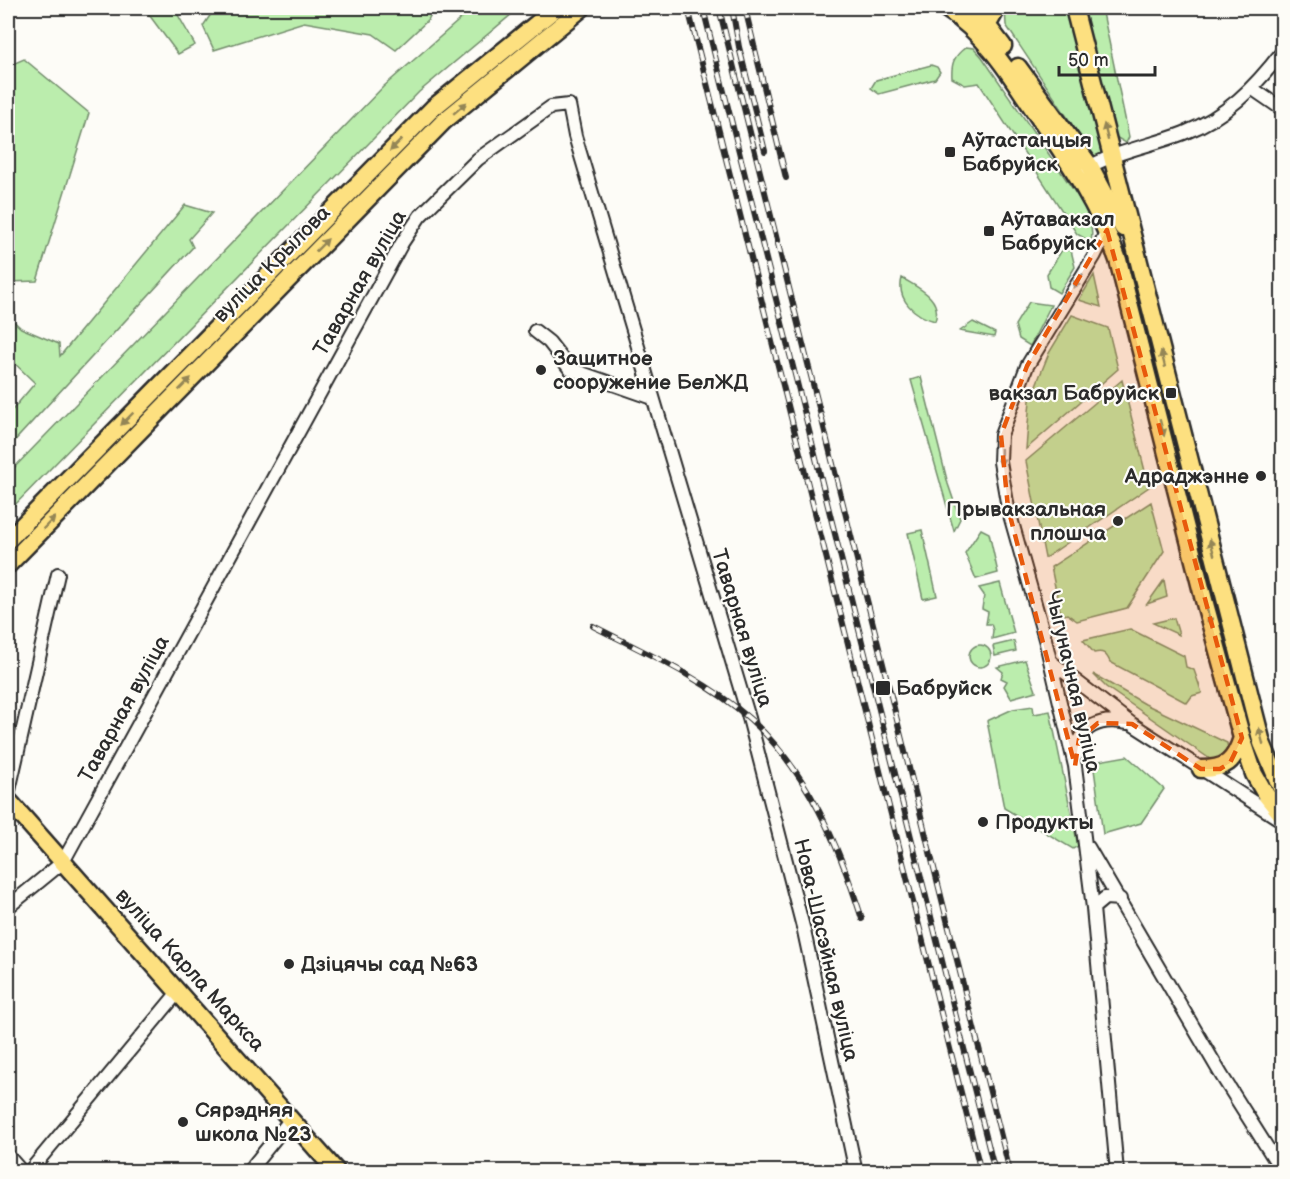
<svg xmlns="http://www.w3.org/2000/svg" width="1290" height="1179" viewBox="0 0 1290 1179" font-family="'Balsamiq Sans',sans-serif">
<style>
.green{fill:#bbedad;stroke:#738c6c;stroke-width:1.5}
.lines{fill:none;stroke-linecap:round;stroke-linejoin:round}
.minor-casing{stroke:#2b2b2b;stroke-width:16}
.major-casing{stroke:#2b2b2b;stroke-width:21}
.minor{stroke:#fdfcf7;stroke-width:12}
.major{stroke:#fde080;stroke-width:16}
.rail-casing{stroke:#2b2b2b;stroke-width:6}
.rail{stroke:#fdfcf7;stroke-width:4;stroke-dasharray:11;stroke-linecap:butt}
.oneway{fill:#948656}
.oneway2{fill:#9e9e9b}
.marked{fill:#e8590c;fill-opacity:0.2;stroke:#e8590c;stroke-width:4.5;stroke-dasharray:12 8;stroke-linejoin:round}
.poi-dot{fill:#2b2b2b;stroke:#fdfcf7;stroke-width:2}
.labels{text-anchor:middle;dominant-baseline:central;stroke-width:4.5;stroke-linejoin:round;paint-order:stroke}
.poi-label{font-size:21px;font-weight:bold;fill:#2b2b2b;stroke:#fdfcf7;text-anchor:start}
.street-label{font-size:21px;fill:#2b2b2b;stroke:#fdfcf7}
</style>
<rect width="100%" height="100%" fill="#fdfcf7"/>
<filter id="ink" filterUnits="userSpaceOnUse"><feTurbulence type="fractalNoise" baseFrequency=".0167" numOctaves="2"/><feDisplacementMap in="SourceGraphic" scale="12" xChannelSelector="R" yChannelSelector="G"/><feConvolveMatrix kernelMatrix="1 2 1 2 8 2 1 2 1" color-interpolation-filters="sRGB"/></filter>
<g filter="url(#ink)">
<path class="green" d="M 144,8 L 174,8 L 195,45 L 178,54 Z
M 215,8 L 434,8 L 428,20 L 396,50 L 373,34 L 304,22 L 214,50 L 203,26 Z
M 473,8 L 519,8 L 419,92 L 8,512 L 8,474 L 383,87 Z
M 1005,8 L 1068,8 L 1103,155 L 1098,159 L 1093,156 L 1006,25 Z
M 1083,8 L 1102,8 L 1129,137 L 1126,143 L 1114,136 Z
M 966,47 L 974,48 L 982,57 L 1081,201 C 1088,214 1094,226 1091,242 L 1077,234 L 979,83 L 965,85 L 952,78 C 951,63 954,56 966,47 Z
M 24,59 L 89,113 L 37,281 L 8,282 L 8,66 Z
M 931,65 L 937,67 L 940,72 L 935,79 L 879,94 L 871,88 L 876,80 Z
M 185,205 L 212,213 L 189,239 L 193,247 L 8,448 L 8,415 L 35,383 L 8,357 L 8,316 L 21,328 L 59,344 L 60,356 Z
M 1062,250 L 1071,250 L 1075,267 L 1059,293 L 1049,287 L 1047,274 Z
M 1094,275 L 1101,307 L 1079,300 Z
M 902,278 C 918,288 943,298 935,321 C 915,316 896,300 902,278 Z
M 1029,302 L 1051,305 L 1030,346 L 1019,339 L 1015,325 Z
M 1072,315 L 1108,328 L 1118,369 L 1026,449 L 1030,400 L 1049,353 Z
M 973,322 L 995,333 L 994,337 L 960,331 Z
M 921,377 L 948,484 L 960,519 L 954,531 L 911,380 Z
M 1122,380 L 1149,487 L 1045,558 L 1026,461 Z
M 1151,502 L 1164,551 L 1127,608 L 1077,621 L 1067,614 L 1061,616 L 1051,567 Z
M 981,529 L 989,533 L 998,573 L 976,579 L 965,553 Z
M 922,530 L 937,596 L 923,599 L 908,533 Z
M 1164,580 L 1167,597 L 1147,604 Z
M 1000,583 L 1014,633 L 992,639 L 993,630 L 991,624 L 986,624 L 988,612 L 982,609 L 984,595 L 979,588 Z
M 1174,618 L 1179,635 L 1153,623 Z
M 1130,629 L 1184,656 L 1186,667 L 1194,670 L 1202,693 L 1192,696 L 1187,703 L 1110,662 C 1106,653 1103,651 1094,653 L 1083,640 Z
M 1014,641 L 1016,651 L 995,656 L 993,646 Z
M969 656a11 11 0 1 1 22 0a11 11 0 1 1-22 0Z
M 1025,660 L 1036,691 L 1011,698 L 1004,686 L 1007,681 L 1001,678 L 1003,672 L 997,667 Z
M 1093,674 L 1145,704 L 1227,743 L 1228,751 L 1222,759 L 1213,761 L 1106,687 Z
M 1033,706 L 1034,714 L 1050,711 L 1078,846 L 1073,849 L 1004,808 L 987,721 L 1013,709 Z
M 1127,756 L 1164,789 L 1141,823 L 1103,834 L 1093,762 Z"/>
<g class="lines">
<defs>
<path id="minor" d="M 1253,89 L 1282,109
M 1084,170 C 1115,151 1151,146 1184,133 C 1226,117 1255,87 1282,52
M 1107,230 L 1095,255 L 1027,366 L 1001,435 L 1000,462 L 1008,508 L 1045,639 L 1075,766 L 1093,908 L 1117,1172
M 535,331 L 549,342 L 570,369 L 653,398
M 1050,661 L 1132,724 L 1281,820
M 1076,756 C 1077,726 1101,717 1127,723
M 8,795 L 58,574
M 1088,847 L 1222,1076 L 1282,1171
M 8,907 L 63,862 L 402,243 L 420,216 L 478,159 L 551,107 L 569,105 L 575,136 L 749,718 L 804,931 L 856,1172
M 1093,908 L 1105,898 L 1120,899
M 8,1156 L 22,1172
M 29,1172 L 179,991
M 248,1172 L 291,1119"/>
<path id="major" d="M 945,8 C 986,34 1011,75 1037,115 C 1069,161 1099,207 1118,260 L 1204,600 L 1242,738 L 1254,774 L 1266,795 L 1282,815
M 967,8 L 987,25 L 1003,46
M 1074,8 L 1262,743 L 1282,790
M 983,33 L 997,8
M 1018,67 L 1090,166 L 1123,228
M 8,540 L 433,108 L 556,8
M 8,565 L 444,121 L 582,8
M 1201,769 C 1226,769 1234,762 1242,738
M 8,800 L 337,1172"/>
</defs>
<use href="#minor" class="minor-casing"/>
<use href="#major" class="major-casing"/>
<use href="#minor" class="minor"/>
<use href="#major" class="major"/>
<defs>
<path id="rail" d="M 688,8 L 981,1172
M 703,8 L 995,1172
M 719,8 L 1010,1172
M 732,8 L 739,47 L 765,151
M 745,8 L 786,178
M 593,626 C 646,653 705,679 750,719 C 808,771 839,846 862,919"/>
</defs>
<use href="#rail" class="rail-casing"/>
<use href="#rail" class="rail"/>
</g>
<defs><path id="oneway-solid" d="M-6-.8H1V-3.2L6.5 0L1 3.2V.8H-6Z" transform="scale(1.5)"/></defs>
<g class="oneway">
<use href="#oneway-solid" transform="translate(460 108) rotate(-41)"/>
<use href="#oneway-solid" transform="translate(1106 132) rotate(-104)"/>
<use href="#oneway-solid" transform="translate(396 145) rotate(135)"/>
<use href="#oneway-solid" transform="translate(322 245) rotate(-45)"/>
<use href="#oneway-solid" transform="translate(1163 359) rotate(-104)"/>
<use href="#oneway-solid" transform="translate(185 384) rotate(-45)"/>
<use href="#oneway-solid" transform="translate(127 419) rotate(135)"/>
<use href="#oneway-solid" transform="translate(1162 428) rotate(75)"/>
<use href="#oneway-solid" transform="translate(49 523) rotate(-45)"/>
<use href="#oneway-solid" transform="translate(1212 547) rotate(-105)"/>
<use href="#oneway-solid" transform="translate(1209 617) rotate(74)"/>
<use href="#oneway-solid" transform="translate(1261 736) rotate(-105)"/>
</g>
<g class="oneway2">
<use href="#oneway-solid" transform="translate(1078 281) rotate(124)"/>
<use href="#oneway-solid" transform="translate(1001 457) rotate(89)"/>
</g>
</g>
<path class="marked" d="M 1107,230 L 1242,738 L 1230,763 L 1220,769 L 1201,769 L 1132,724 L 1098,723 L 1079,739 L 1075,766 L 1008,508 L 1001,435 L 1027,366 Z"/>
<g class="poi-dot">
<rect x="944" y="146" width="12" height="12" rx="3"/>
<rect x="983" y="225" width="12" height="12" rx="3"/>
<circle cx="541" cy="370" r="6"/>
<rect x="1165" y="387" width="12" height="12" rx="3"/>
<circle cx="1261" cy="476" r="6"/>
<circle cx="1118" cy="521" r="6"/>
<rect x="875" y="680" width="16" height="16" rx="3"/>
<circle cx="983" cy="822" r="6"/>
<circle cx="289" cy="964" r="6"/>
<circle cx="183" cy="1122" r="6"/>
</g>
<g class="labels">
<g class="poi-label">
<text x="962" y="140">Аўтастанцыя<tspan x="962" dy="24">Бабруйск</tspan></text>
<text x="1001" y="219">Аўтавакзал<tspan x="1001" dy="24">Бабруйск</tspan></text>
<text x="553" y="358">Защитное<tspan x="553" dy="24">сооружение БелЖД</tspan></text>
<text x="1159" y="393" text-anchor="end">вакзал Бабруйск</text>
<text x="1249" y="476" text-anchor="end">Адраджэнне</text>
<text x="1106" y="509" text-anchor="end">Прывакзальная<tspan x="1106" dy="24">плошча</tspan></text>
<text x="896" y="688">Бабруйск</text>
<text x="995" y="822">Продукты</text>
<text x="301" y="964">Дзіцячы сад №63</text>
<text x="195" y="1110">Сярэдняя<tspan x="195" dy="24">школа №23</tspan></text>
</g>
<g class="street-label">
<text transform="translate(272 264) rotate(-45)">вуліца Крылова</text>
<text transform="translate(360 283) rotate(-60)">Таварная вуліца</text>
<text transform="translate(742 628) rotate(73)">Таварная вуліца</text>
<text transform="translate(1073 682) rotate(77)">Чыгуначная вуліца</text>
<text transform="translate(124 709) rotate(-61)">Таварная вуліца</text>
<text transform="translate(826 950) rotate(77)">Нова-Шасэйная вуліца</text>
<text transform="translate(190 970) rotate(48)">вуліца Карла Маркса</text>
</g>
</g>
<rect width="1290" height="1179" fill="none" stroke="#fdfcf7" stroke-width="30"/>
<rect x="15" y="15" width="1260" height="1149" fill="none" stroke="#2b2b2b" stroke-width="2" filter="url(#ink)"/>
<path d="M1059 66v9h96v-9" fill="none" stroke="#2b2b2b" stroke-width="3"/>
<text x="1068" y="66" font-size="18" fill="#2b2b2b" stroke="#fdfcf7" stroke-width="4.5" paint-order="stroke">50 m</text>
</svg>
